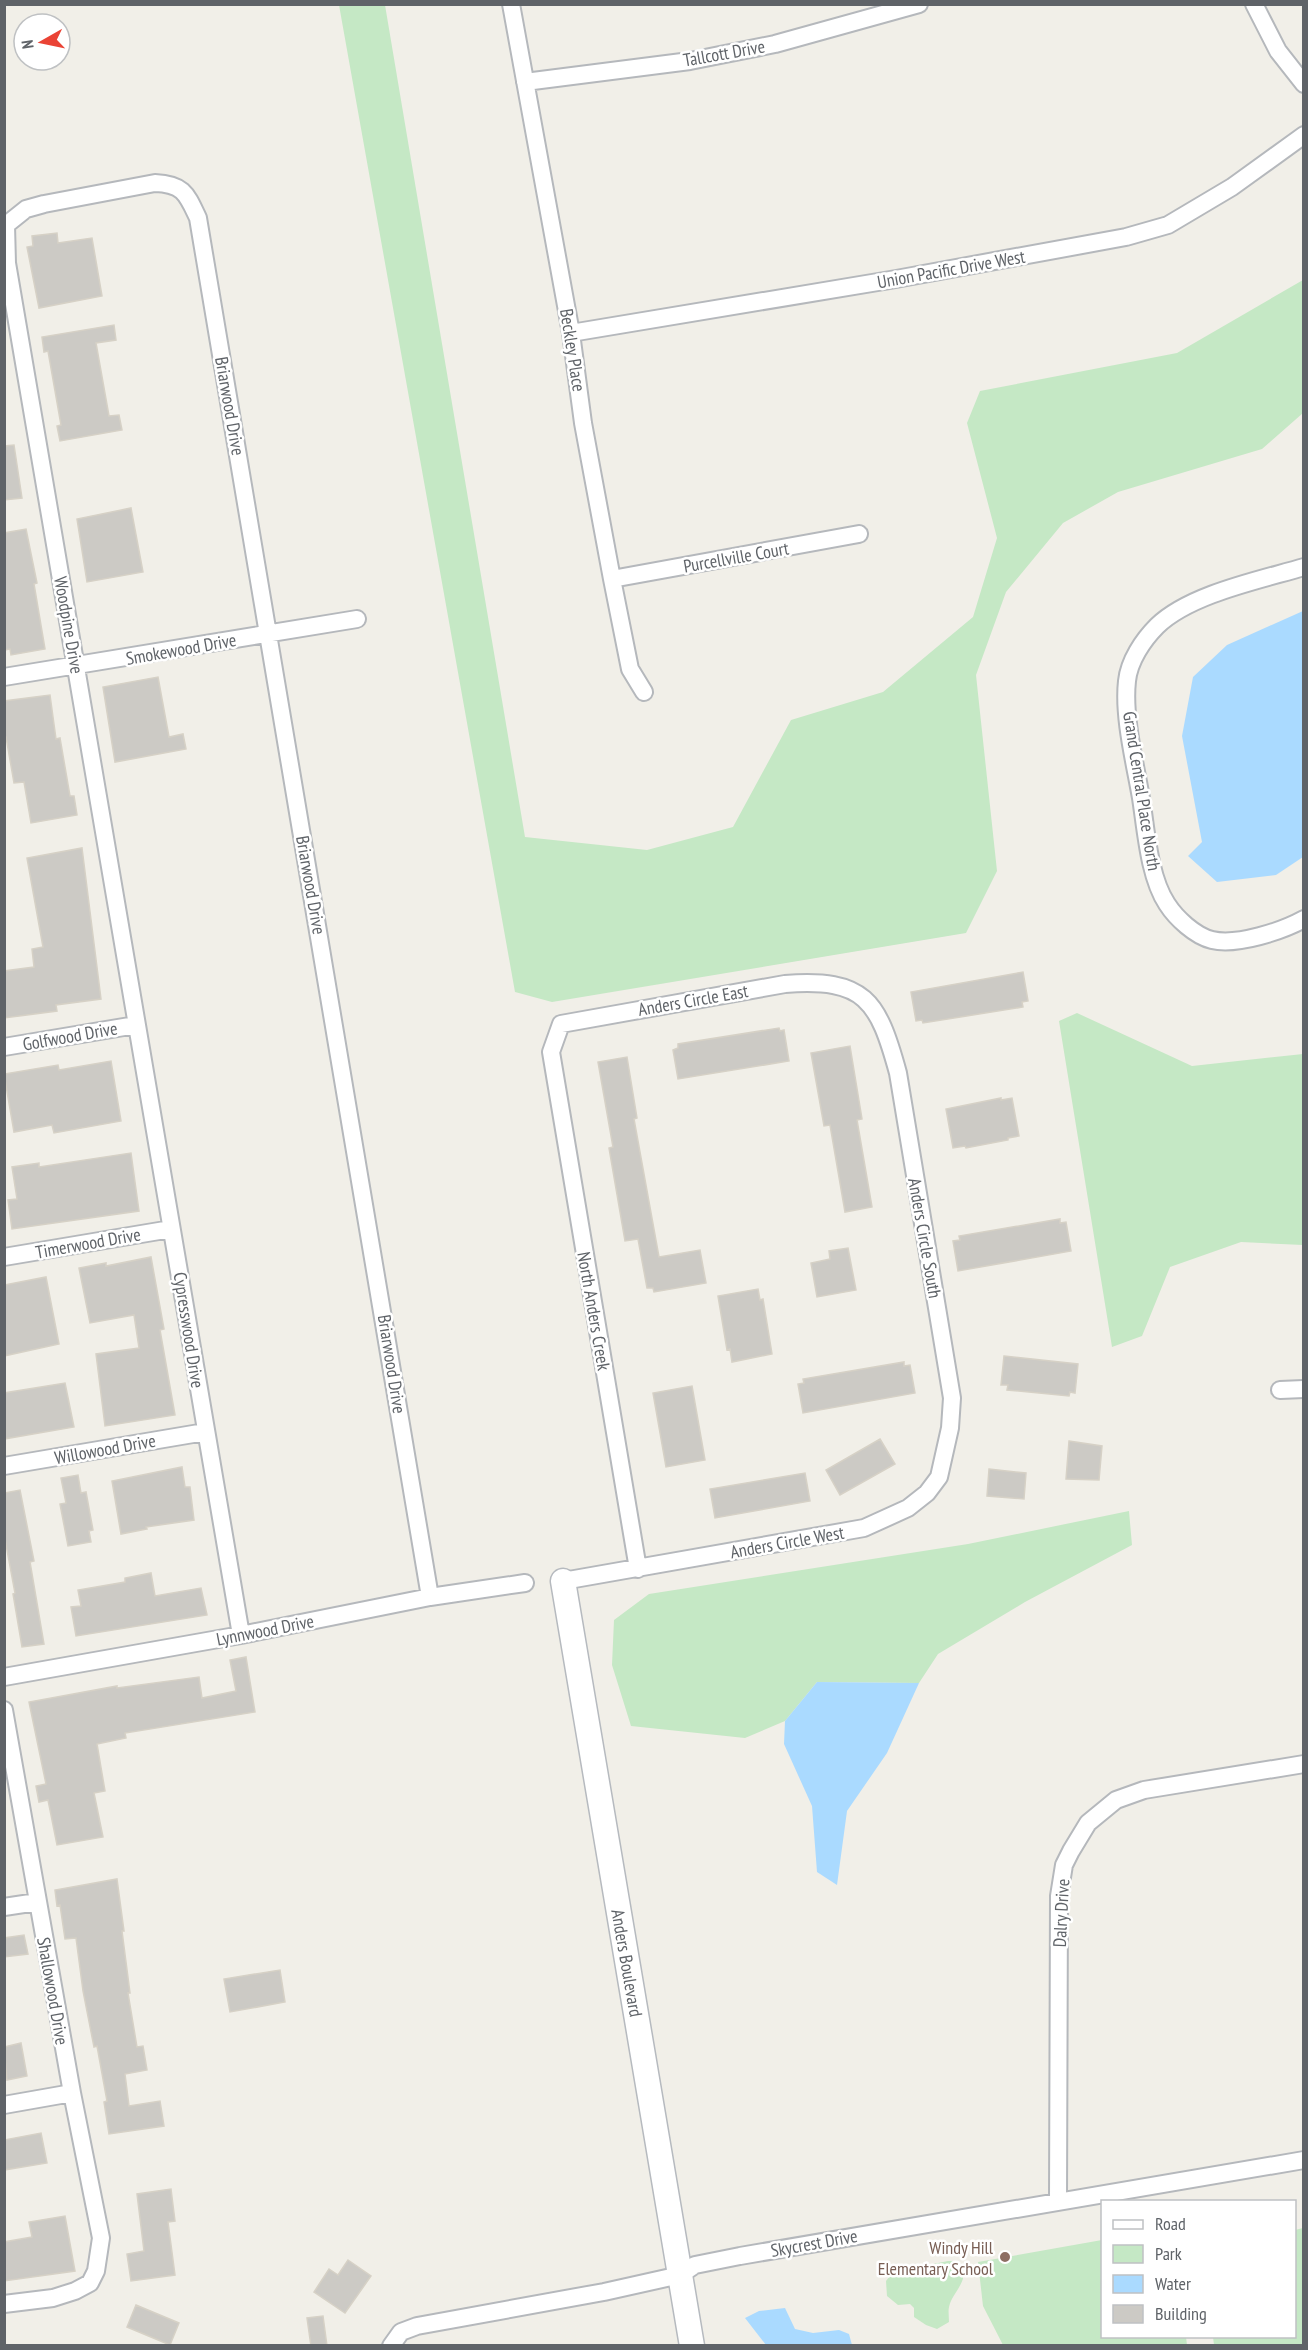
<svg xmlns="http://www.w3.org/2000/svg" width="1308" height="2350" viewBox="0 0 1308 2350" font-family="'PT Sans Narrow',sans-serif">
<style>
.green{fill:#c5e8c5}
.water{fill:#aadaff}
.building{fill:#cccac5;stroke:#d6d1c6;stroke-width:1.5}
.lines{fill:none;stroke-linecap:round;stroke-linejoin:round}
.street-casing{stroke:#b5b8bc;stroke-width:20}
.secondary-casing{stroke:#b6babf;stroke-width:27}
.street{stroke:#fff;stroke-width:16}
.secondary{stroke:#fff;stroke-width:24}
.education-dot{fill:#8d6e63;stroke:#fff;stroke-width:2}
.labels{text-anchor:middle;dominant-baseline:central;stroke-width:5;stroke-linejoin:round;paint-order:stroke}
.street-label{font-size:18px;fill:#5f6368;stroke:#fff}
.education-label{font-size:18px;fill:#785e54;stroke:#fff;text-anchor:end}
</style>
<rect width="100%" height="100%" fill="#f1efe8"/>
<path class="green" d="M 339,5 L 385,5 L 525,837 L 647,850 L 733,827 L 791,720 L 883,692 L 973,617 L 997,538 L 967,423 L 980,391 L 1177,353 L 1303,280 L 1303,413 L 1262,449 L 1118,492 L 1063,523 L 1006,592 L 976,675 L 997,871 L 966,933 L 552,1002 L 515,992 Z
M 1077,1013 L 1192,1066 L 1303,1054 L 1303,1245 L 1241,1242 L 1170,1267 L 1142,1336 L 1112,1347 L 1059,1021 Z
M 1129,1511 L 1132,1545 L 1025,1602 L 938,1654 L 919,1683 L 817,1682 L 785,1721 L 745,1738 L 631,1726 L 612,1665 L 614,1620 L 649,1594 L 968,1544 Z
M 1303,2228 L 1303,2345 L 1214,2345 L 1213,2337 L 1294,2336 L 1295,2230 Z
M 1102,2240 L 1102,2336 L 1186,2337 L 1187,2345 L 1003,2345 L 983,2306 L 978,2262 Z
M 948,2261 L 954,2261 C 976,2277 953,2289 949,2307 C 948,2311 949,2317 949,2322 L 937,2329 L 926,2325 L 914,2317 L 914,2308 L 910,2304 L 898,2305 L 887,2296 L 886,2281 L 893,2272 Z"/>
<path class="water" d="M 1303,611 L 1303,857 L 1276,875 L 1217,882 L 1188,856 L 1202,842 L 1182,736 L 1193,677 L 1227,645 Z
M 817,1682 L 919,1683 L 887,1753 L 847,1811 L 837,1885 L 817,1872 L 812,1806 L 784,1744 L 785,1721 Z
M 785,2308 L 795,2329 L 813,2333 L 839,2330 L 849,2334 L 852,2345 L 766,2345 L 745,2318 L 759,2311 Z"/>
<path class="building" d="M 57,233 L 58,243 L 92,238 L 102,296 L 39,308 L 27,247 L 33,246 L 32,236 Z
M 114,325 L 116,340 L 96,343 L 109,416 L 119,415 L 122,430 L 60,441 L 57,426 L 61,425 L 48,351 L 44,352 L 42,337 Z
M 14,445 L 22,498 L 4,500 L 4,446 Z
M 131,508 L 143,572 L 87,582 L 77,519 Z
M 26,529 L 37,583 L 34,584 L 45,649 L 11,655 L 10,649 L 4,650 L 4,533 Z
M 158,677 L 169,737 L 183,734 L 186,749 L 115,762 L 103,687 Z
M 50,695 L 56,739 L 60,738 L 70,796 L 74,796 L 77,815 L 31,823 L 24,782 L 14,783 L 6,737 L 4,737 L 4,701 Z
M 82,848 L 101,999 L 56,1005 L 57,1011 L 4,1018 L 4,971 L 34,967 L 32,949 L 43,947 L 27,858 Z
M 1023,972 L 1028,1001 L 1022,1002 L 1023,1007 L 923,1023 L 922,1020 L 916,1021 L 911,992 Z
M 779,1028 L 780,1031 L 784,1030 L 789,1061 L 678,1079 L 673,1050 L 678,1048 L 678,1044 Z
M 850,1046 L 862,1119 L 857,1120 L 872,1207 L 845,1212 L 830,1125 L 824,1126 L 811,1053 Z
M 627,1057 L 637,1118 L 634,1119 L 659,1257 L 700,1250 L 706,1283 L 654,1292 L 653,1288 L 647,1288 L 638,1239 L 625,1241 L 609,1148 L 613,1147 L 598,1062 Z
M 111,1061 L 121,1121 L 54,1133 L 52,1125 L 14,1132 L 4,1074 L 58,1065 L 59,1070 Z
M 1001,1098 L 1001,1100 L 1012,1098 L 1019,1136 L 1008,1138 L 1008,1140 L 966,1148 L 965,1146 L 953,1148 L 946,1109 Z
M 131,1153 L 139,1211 L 12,1229 L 8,1200 L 17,1199 L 12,1167 L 39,1163 L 39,1167 Z
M 1060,1219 L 1060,1223 L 1066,1222 L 1071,1251 L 958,1271 L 953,1241 L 960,1240 L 959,1236 Z
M 848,1248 L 856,1290 L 817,1297 L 811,1263 L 830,1259 L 829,1251 Z
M 151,1257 L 164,1329 L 160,1330 L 175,1415 L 105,1426 L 96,1354 L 139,1348 L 134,1315 L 90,1323 L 79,1268 L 106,1263 L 106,1266 Z
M 46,1277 L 59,1344 L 4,1356 L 4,1285 Z
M 758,1289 L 760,1300 L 763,1299 L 772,1354 L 732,1362 L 730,1349 L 727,1350 L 718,1296 Z
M 1004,1356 L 1078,1364 L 1075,1393 L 1070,1392 L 1069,1396 L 1007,1390 L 1008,1385 L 1001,1385 Z
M 904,1362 L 904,1366 L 910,1365 L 915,1393 L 803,1413 L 798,1384 L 804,1383 L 803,1379 Z
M 65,1383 L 74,1427 L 4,1439 L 4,1393 Z
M 692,1386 L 705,1460 L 666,1467 L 653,1393 Z
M 880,1439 L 895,1464 L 840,1495 L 826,1470 Z
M 1069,1441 L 1102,1446 L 1099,1480 L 1066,1479 Z
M 182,1467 L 185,1487 L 190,1487 L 194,1520 L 146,1527 L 147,1529 L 121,1534 L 112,1481 Z
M 989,1469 L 1026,1473 L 1024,1499 L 987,1496 Z
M 805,1473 L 810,1501 L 715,1518 L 710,1489 Z
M 78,1475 L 81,1493 L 86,1492 L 93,1530 L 89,1531 L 91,1542 L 68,1546 L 60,1504 L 66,1503 L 61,1478 Z
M 20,1490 L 34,1561 L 30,1562 L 44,1644 L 22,1647 L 13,1594 L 15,1593 L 4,1534 L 4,1493 Z
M 151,1573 L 155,1596 L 201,1588 L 207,1615 L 76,1636 L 71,1607 L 81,1606 L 78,1590 L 125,1582 L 125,1578 Z
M 246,1657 L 255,1712 L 125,1733 L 126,1738 L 97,1744 L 105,1791 L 94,1793 L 103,1837 L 57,1845 L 48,1800 L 39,1802 L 36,1786 L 46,1784 L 29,1702 L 117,1686 L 117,1688 L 199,1677 L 202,1698 L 236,1691 L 230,1660 Z
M 117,1879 L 124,1931 L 122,1931 L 130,1993 L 128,1993 L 137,2047 L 143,2046 L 147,2070 L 125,2074 L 129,2106 L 160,2101 L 164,2126 L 109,2134 L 104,2102 L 107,2101 L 97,2046 L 94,2047 L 83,1991 L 76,1938 L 65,1939 L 60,1905 L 57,1906 L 55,1890 Z
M 24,1935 L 28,1954 L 4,1957 L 4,1938 Z
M 280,1970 L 285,2002 L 230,2012 L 224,1979 Z
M 21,2043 L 27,2076 L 7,2080 L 4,2047 Z
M 41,2133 L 47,2163 L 4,2170 L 4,2140 Z
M 171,2189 L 175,2221 L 168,2222 L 175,2275 L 131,2281 L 127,2254 L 144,2251 L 137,2194 Z
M 65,2216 L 75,2271 L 4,2281 L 4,2242 L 32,2237 L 29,2222 Z
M 348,2260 L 371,2276 L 345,2313 L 314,2292 L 329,2269 L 338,2275 Z
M 136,2305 L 179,2323 L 170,2345 L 127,2327 Z
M 323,2316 L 327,2346 L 311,2346 L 307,2318 Z"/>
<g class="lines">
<defs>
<path id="street" d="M 511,4 L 571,333 L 583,423 L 612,579 L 630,669 L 644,692
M 1254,4 L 1278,51 L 1304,84
M 525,82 L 690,61 L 775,44 L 919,4
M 571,333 L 896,279 L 1126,237 L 1168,225 L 1232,187 L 1304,135
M 1304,567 C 1260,580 1190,594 1157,626 C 1143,640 1129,661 1127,681 C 1123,717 1135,763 1141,798 C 1146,830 1149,877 1167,904 C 1176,918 1195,936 1212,940 C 1237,946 1282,931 1304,919
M 612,579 L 859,534
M 4,677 L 357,619
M 4,1047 L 136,1025
M 4,1257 L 171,1229
M 1280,1390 L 1304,1389
M 4,1466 L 205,1432
M 563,1581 L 864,1528 L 908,1508 L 927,1493 L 939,1477 L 950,1428 L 952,1398 L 898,1073 C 878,1000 865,978 785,984 L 561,1024 L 551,1052 L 638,1569
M 241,1635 L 7,263 L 6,225 L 26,209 L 44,204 L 155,183 C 184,184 187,195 198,218 L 430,1597
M 4,1677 L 241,1635 L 430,1597 L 525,1583
M 4,1710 L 72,2093 L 101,2238 L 96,2271 L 90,2283 L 75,2291 L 53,2298 L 4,2304
M 4,1907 L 37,1902
M 4,2105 L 72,2093
M 1058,2202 L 1059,1896 L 1064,1865 L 1071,1851 L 1088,1823 L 1116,1800 L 1144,1790 L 1304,1764
M 391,2346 L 401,2332 L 417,2326 L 604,2292 L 680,2275 L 695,2265 L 740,2256 L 1304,2160"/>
<path id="secondary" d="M 563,1581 L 692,2346"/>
</defs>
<use href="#street" class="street-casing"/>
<use href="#secondary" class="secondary-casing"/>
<use href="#street" class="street"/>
<use href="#secondary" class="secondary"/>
</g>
<circle class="education-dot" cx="1005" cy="2257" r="6"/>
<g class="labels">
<g class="street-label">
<text transform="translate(724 53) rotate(-10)">Tallcott Drive</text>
<text transform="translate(951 269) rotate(-10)">Union Pacific Drive West</text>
<text transform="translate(573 350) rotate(81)">Beckley Place</text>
<text transform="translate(230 406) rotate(80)">Briarwood Drive</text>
<text transform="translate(736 557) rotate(-10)">Purcellville Court</text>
<text transform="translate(69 625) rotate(80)">Woodpine Drive</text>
<text transform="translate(181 649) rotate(-10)">Smokewood Drive</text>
<text transform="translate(1142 791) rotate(81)">Grand Central Place North</text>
<text transform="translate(311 885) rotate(80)">Briarwood Drive</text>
<text transform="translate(693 1000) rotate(-10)">Anders Circle East</text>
<text transform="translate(70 1036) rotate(-10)">Golfwood Drive</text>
<text transform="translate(925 1238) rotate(80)">Anders Circle South</text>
<text transform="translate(88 1243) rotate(-10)">Timerwood Drive</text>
<text transform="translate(594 1311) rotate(80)">North Anders Creek</text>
<text transform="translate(189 1330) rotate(81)">Cypresswood Drive</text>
<text transform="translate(392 1364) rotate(81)">Briarwood Drive</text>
<text transform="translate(105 1449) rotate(-10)">Willowood Drive</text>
<text transform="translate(787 1542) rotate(-10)">Anders Circle West</text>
<text transform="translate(265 1630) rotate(-11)">Lynnwood Drive</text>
<text transform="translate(1061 1913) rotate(-87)">Dalry Drive</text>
<text transform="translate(627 1963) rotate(80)">Anders Boulevard</text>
<text transform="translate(53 1991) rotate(80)">Shallowood Drive</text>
<text transform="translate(814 2243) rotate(-10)">Skycrest Drive</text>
</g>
<g class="education-label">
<text x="993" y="2247">Windy Hill<tspan x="993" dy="21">Elementary School</tspan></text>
</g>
</g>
<rect width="1308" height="2350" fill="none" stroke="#5f6368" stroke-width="12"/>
<rect x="1101" y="2200" width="195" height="138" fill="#ffffff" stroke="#bfc1c3" stroke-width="1.5"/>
<rect x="1113" y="2220" width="30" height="9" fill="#ffffff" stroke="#bfc1c3" stroke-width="1.5"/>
<text x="1155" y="2230" font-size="18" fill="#5f6368">Road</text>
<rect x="1113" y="2245" width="30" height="18" fill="#c5e8c5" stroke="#bfc1c3" stroke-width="1.5"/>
<text x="1155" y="2260" font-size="18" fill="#5f6368">Park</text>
<rect x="1113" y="2275" width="30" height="18" fill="#aadaff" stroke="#bfc1c3" stroke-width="1.5"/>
<text x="1155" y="2290" font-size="18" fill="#5f6368">Water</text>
<rect x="1113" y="2305" width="30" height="18" fill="#cccac5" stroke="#bfc1c3" stroke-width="1.5"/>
<text x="1155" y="2320" font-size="18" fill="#5f6368">Building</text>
<g transform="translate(42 42) rotate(261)"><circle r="28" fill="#ffffff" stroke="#bfc1c3" stroke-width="1.5"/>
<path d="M0-4.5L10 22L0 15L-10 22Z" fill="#ea4335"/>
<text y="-9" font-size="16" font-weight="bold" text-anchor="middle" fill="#5f6368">N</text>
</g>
</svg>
